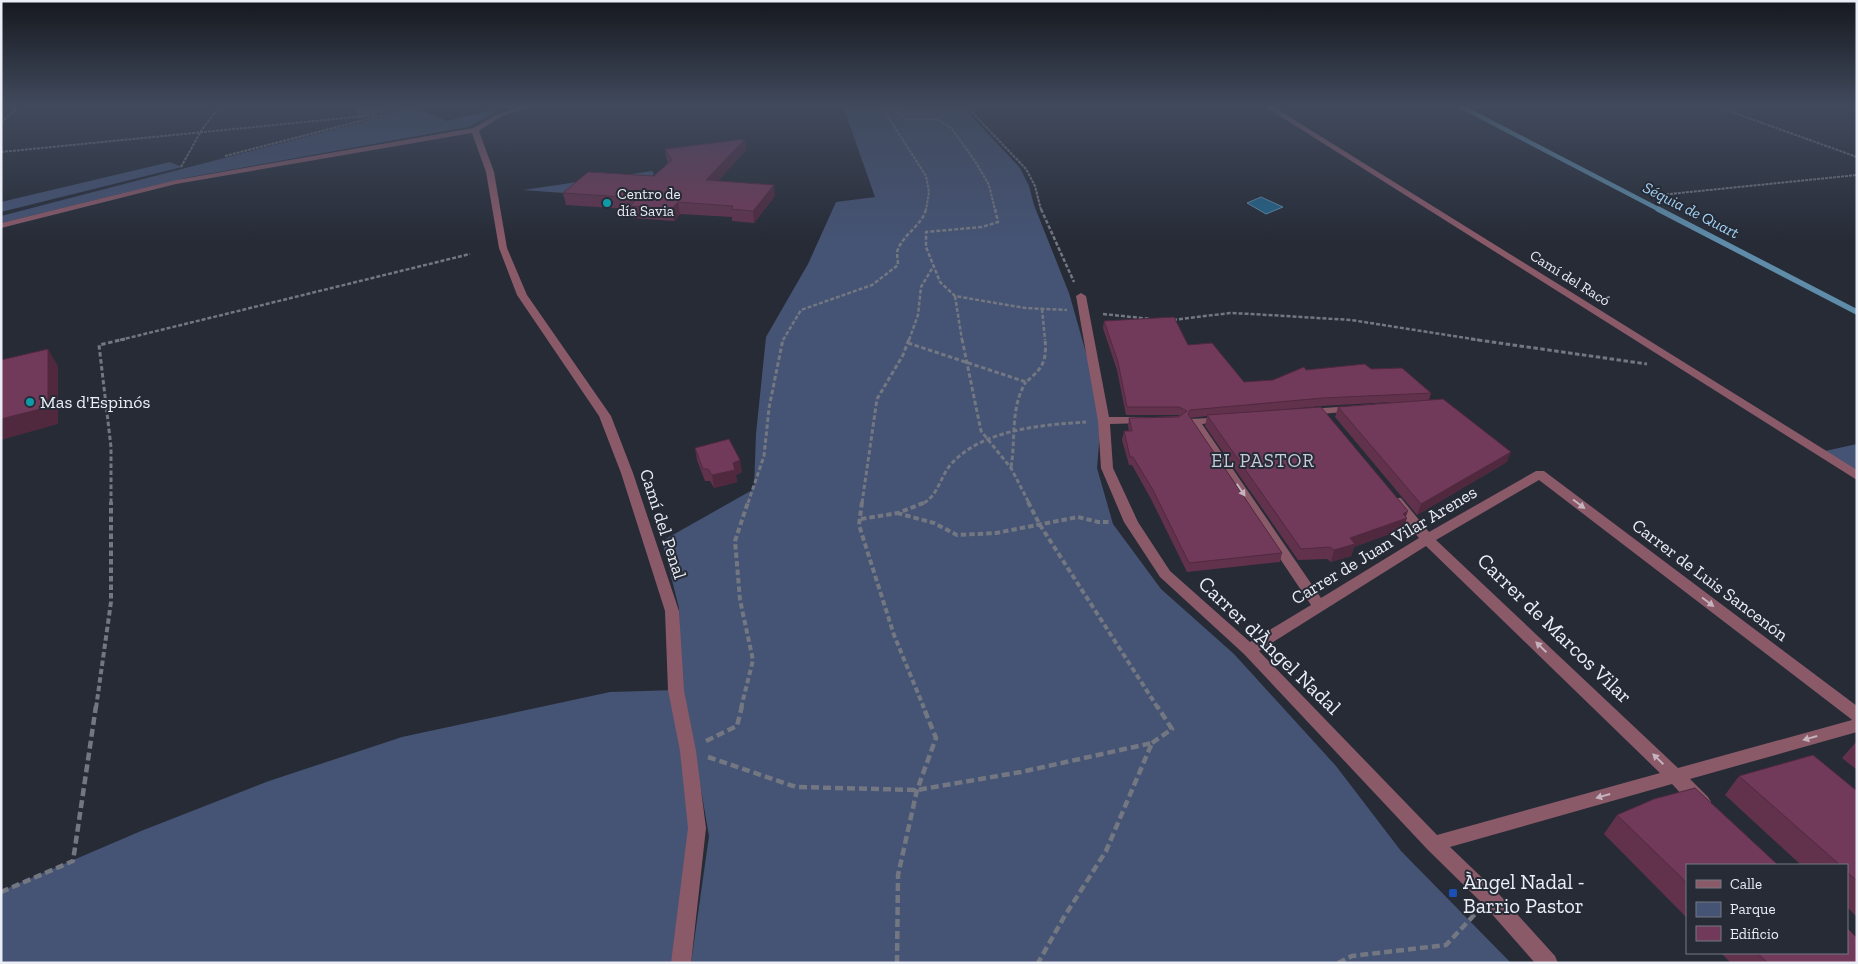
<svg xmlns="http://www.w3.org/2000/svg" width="1858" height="964" viewBox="0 0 1858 964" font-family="'Zilla Slab',serif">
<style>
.green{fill:#455374}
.water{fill:#226288;stroke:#5e8ca9}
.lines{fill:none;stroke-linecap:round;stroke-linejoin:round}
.stream-far1{stroke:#5e8ca9;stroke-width:4.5}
.stream{stroke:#5e8ca9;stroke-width:5.5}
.path-far4{stroke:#737781;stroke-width:2;stroke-dasharray:3 1;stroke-linecap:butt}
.path-far3{stroke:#737781;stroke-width:2.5;stroke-dasharray:4 2;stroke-linecap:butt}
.path-far2{stroke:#737781;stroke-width:3;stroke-dasharray:4.5 2.5;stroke-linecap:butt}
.path-far1{stroke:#737781;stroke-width:4;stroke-dasharray:5.5 3;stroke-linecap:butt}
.path{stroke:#737781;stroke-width:4.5;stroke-dasharray:8 4;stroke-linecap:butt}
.street{fill:#8b5a69;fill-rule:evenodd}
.wall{fill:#62324d}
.shaded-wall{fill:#50293f}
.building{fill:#723a5a;stroke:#50293f}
.oneway{fill:#c5b3be}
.culture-dot{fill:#0f9aa8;stroke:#262b36;stroke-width:2}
.transit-dot{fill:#1a4fb4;stroke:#262b36;stroke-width:2}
.labels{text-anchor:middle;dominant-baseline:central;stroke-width:4;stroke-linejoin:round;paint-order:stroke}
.far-poi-label{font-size:15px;fill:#ebeef6;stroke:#262b36;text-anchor:start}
.far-street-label{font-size:15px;fill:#ebeef6;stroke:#262b36}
.far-water-label{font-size:16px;font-style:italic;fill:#a2d3f7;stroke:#262b36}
.poi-label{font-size:18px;fill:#ebeef6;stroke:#262b36;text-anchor:start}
.street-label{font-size:18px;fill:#ebeef6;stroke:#262b36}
.neighbourhood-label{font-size:19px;letter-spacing:1px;fill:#c6ccdb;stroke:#262b36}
.near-street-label{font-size:21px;fill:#ebeef6;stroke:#262b36}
.near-poi-label{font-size:21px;fill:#ebeef6;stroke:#262b36;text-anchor:start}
</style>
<rect width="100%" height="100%" fill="#262b36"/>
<path class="green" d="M 357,106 L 408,106 L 359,119 L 355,107 Z
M 843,106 L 962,106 L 1020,168 L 1029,186 L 1034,205 L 1069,293 L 1102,409 L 1097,468 L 1113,524 L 1161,589 L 1234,654 L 1336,766 L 1401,851 L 1511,963 L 691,963 L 709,836 L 680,668 L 679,608 L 662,541 L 754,489 L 756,434 L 766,337 L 808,264 L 836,202 L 875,197 Z
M 416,108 L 447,121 L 494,109 L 493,114 L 468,127 L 185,178 L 1,223 L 1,216 Z
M 170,162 L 182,167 L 1,212 L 1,202 Z
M 652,171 L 654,174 L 632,192 L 578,194 L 523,190 Z
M 1857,444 L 1857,476 L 1825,451 Z
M 676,690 L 697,828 L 681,963 L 1,963 L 1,891 L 141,831 L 269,781 L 402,737 L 610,692 Z"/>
<path class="water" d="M 1261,197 L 1283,207 L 1266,214 L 1247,203 Z"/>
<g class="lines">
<path class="stream-far1" d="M 1460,106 L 1660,210"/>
<path class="stream" d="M 1658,209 L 1857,312"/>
<path class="path-far4" d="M 881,106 L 926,176 L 929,192 L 926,210
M 893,106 L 906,120 L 937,119 L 952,129 L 975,161 L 989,185 L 995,210
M 966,106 L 1026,169 L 1035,186 L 1041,210
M 1715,106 L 1857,157
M 1,122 L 21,106
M 1,152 L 376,115
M 225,156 L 418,106
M 181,167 L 201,131 L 220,106
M 1650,196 L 1857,175"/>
<path class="path-far3" d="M 995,209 L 998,222 L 982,227 L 926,232 L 926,247 L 940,282 L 955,296 L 1025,308 L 1067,310
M 1041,209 L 1074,282
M 955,296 L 962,340
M 1042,309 L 1045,340
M 1103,314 L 1151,319
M 1173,320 L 1230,313 L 1252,314 L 1351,320 L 1479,340
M 120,340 L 470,254
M 783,340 L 801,310 L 872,285 L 898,265 C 898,260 896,253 898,249 C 904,234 923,224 926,209
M 909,340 L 918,315 L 921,287 L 933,267"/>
<path class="path-far2" d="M 962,339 L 981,431 L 1011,468 L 1029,503
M 1471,339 L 1647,364
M 908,343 L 1026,382 C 1043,368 1047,361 1045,339
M 1011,467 C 1016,439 1010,407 1026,382
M 111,503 L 111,447 L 99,345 L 125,339
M 748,503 L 764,456 L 769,408 L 783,339
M 862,503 L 877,399 L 903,355 L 909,339
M 924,503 C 939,494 940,476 952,463 C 984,429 1042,425 1086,422"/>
<path class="path-far1" d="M 862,502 L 859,525 L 894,635 L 924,708
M 1028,502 L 1040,525 L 1158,708
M 897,513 L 934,523 L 957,535 L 996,533 L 1078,517 L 1098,522 L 1111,522
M 861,519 L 898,513 L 926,502
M 96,708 L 111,602 L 111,502
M 741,708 L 753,660 L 740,600 L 735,541 L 748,502"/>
<path class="path" d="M 706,741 L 737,726 L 742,706
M 1152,743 L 1172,729 L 1157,706
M 708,757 L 796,787 L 917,790 L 1021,772 L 1152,743 L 1106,851 L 1064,917 L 1038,963
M 1,892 L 73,861 L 96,706
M 897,963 L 898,875 L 917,790 L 936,738 L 923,706
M 1338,963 L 1352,956 L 1446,945 L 1476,913"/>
<path class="street" d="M 523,106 L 533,106 L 500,117 L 479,131 L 494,172 L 507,248 L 527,295 L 611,416 L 633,473 L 679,611 L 684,690 L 696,751 L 706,828 L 691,963 L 671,963 L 688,828 L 680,751 L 668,690 L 665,611 L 621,473 L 599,416 L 517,295 L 499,248 L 486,172 L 472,133 L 176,184 L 1,228 L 1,223 L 176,180 L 473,128 L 496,115 Z
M 1264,106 L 1272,106 L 1857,470 L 1857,480 Z
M 1081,293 L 1086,296 L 1109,417 L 1145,417 L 1151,420 L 1145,423 L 1110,424 L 1113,468 L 1138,522 L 1170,571 L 1250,642 L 1311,605 L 1188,421 L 1190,419 L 1227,417 L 1229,419 L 1227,421 L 1202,424 L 1321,598 L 1419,538 L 1391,504 L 1390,501 L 1391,498 L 1401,498 L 1429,532 L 1536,471 L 1544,471 L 1857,706 L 1857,732 L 1690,779 L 1708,797 L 1711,802 L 1708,807 C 1694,812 1682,794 1672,784 L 1450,847 L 1497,892 L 1555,956 L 1558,963 L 1535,963 L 1483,904 L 1428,850 L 1244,654 L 1160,577 L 1124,522 L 1101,468 L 1098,421 L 1076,296 ZM 1539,480 L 1851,719 L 1852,720 L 1678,768 L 1436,540 ZM 1426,546 L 1660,773 L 1437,835 L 1259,651 Z
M 1353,406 L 1357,407 L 1359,409 L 1357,411 L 1308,415 L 1302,412 L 1308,409 Z"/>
</g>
<path class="wall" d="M 745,139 L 746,150 L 718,181 L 775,196 L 754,223 L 732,221 L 732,217 L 680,214 L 674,221 L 632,218 L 631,209 L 566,205 L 563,193 L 654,176 L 668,163 L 667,160 L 665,149 Z
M 1104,321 L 1188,345 L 1244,382 L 1273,380 L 1306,370 L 1371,369 L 1431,393 L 1429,400 L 1507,462 L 1417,515 L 1335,417 L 1338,407 L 1392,402 L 1321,406 L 1256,412 L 1406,517 L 1403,529 L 1354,547 L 1351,556 L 1331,562 L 1327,559 L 1298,560 L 1205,426 L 1207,416 L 1190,418 L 1282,553 L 1280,562 L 1187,572 L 1151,499 L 1132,465 L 1129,465 L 1122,440 L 1124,431 L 1129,431 L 1128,426 L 1129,418 L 1180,416 L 1178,415 L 1126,415 L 1117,370 L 1103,328 Z
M 695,448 L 742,472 L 736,475 L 737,482 L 714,488 L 710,481 L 705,481 L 697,460 Z
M 1857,741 L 1857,770 L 1842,758 Z
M 1739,776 L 1857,791 L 1857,917 L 1847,907 L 1847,865 L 1801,865 L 1725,795 Z
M 1617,815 L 1687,865 L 1687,918 L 1604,834 Z
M 1721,953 L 1847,953 L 1857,963 L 1731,963 Z"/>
<path class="shaded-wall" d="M 745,139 L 746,150 L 708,192 L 706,180 Z
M 774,185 L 775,196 L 754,223 L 753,211 Z
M 678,202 L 680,214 L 674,221 L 672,209 Z
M 48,349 L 58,366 L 58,424 L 1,440 L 1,419 Z
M 1511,452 L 1507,462 L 1417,515 L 1421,504 Z
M 740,460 L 742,472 L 736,475 L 737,482 L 714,488 L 712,475 L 733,463 Z
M 1408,511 L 1405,519 L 1407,518 L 1403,529 L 1354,547 L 1351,556 L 1331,562 L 1334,550 L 1350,538 Z"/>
<path class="building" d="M 745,139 L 706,180 L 774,185 L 753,211 L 731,209 L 733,206 L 678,202 L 672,209 L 630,206 L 638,198 L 563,193 L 588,172 L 654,176 L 672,160 L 665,149 Z
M 1174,317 L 1188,345 L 1212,343 L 1244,382 L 1273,380 L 1304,367 L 1306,370 L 1365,364 L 1371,369 L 1402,368 L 1431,393 L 1323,398 L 1190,410 L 1188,414 L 1282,553 L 1189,563 L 1153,490 L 1133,457 L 1130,457 L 1124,431 L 1132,431 L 1129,418 L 1179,417 L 1187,411 L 1179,407 L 1127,407 L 1118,362 L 1104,321 Z
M 48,349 L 48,407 L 1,419 L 1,360 Z
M 1443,399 L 1511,452 L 1421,504 L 1338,407 Z
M 1321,407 L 1408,511 L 1403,514 L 1407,518 L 1350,538 L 1355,544 L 1334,550 L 1330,547 L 1301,549 L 1207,415 Z
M 729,439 L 740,460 L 733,463 L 735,470 L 712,475 L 708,469 L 703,469 L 695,448 Z
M 1813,755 L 1857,791 L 1857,881 L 1847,872 L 1847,865 L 1840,865 L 1739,776 Z
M 1695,788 L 1778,865 L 1687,865 L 1687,883 L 1617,815 L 1654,799 Z
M 1847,928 L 1857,938 L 1857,963 L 1768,963 L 1757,953 L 1847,953 Z"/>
<defs><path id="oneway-solid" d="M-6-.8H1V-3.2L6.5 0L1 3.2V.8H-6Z" transform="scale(1.25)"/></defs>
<g class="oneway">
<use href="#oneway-solid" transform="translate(1241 490) rotate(56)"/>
<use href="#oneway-solid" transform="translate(1579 504) rotate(37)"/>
<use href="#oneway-solid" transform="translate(1708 602) rotate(37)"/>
<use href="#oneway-solid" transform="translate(1541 647) rotate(-136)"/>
<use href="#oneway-solid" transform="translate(1810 738) rotate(164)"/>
<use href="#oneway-solid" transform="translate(1658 759) rotate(-136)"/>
<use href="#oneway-solid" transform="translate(1603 796) rotate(164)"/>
</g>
<linearGradient id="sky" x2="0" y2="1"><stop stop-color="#15181e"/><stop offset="0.44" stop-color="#414a5d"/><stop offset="1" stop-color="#414a5d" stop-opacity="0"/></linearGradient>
<rect width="1858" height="241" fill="url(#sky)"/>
<g class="culture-dot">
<circle cx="607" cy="203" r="5"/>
<circle cx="30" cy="402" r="5"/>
</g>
<rect class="transit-dot" x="1448" y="888" width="10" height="10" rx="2.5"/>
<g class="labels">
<g class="far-poi-label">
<text x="617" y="194">Centro de<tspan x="617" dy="17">día Savia</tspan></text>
</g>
<g class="far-street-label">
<text transform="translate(1570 278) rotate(32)">Camí del Racó</text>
</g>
<g class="far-water-label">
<text transform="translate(1691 210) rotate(27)">Séquia de Quart</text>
</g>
<g class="poi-label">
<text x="40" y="402">Mas d'Espinós</text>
</g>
<g class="street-label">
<text transform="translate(663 524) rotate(72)">Camí del Penal</text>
<text transform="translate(1384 545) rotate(-31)">Carrer de Juan Vilar Arenes</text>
<text transform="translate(1710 580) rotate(37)">Carrer de Luis Sancenón</text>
</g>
<g class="neighbourhood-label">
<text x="1263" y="460">EL PASTOR</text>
</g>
<g class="near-street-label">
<text transform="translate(1555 628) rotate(44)">Carrer de Marcos Vilar</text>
<text transform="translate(1270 645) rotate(44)">Carrer d'Àngel Nadal</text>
</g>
<g class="near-poi-label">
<text x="1463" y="881">Àngel Nadal -<tspan x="1463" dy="24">Barrio Pastor</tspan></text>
</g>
</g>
<rect width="1858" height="964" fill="none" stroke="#ebeef6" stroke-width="5"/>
<rect x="1686" y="864" width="162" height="90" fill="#262b36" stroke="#757983"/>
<rect x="1696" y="880" width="25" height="8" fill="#8b5a69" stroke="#757983"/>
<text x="1730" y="889" font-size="15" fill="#ebeef6">Calle</text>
<rect x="1696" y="902" width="25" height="15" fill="#455374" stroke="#757983"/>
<text x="1730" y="914" font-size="15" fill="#ebeef6">Parque</text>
<rect x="1696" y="926" width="25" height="15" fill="#723a5a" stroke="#757983"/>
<text x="1730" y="939" font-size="15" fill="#ebeef6">Edificio</text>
</svg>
